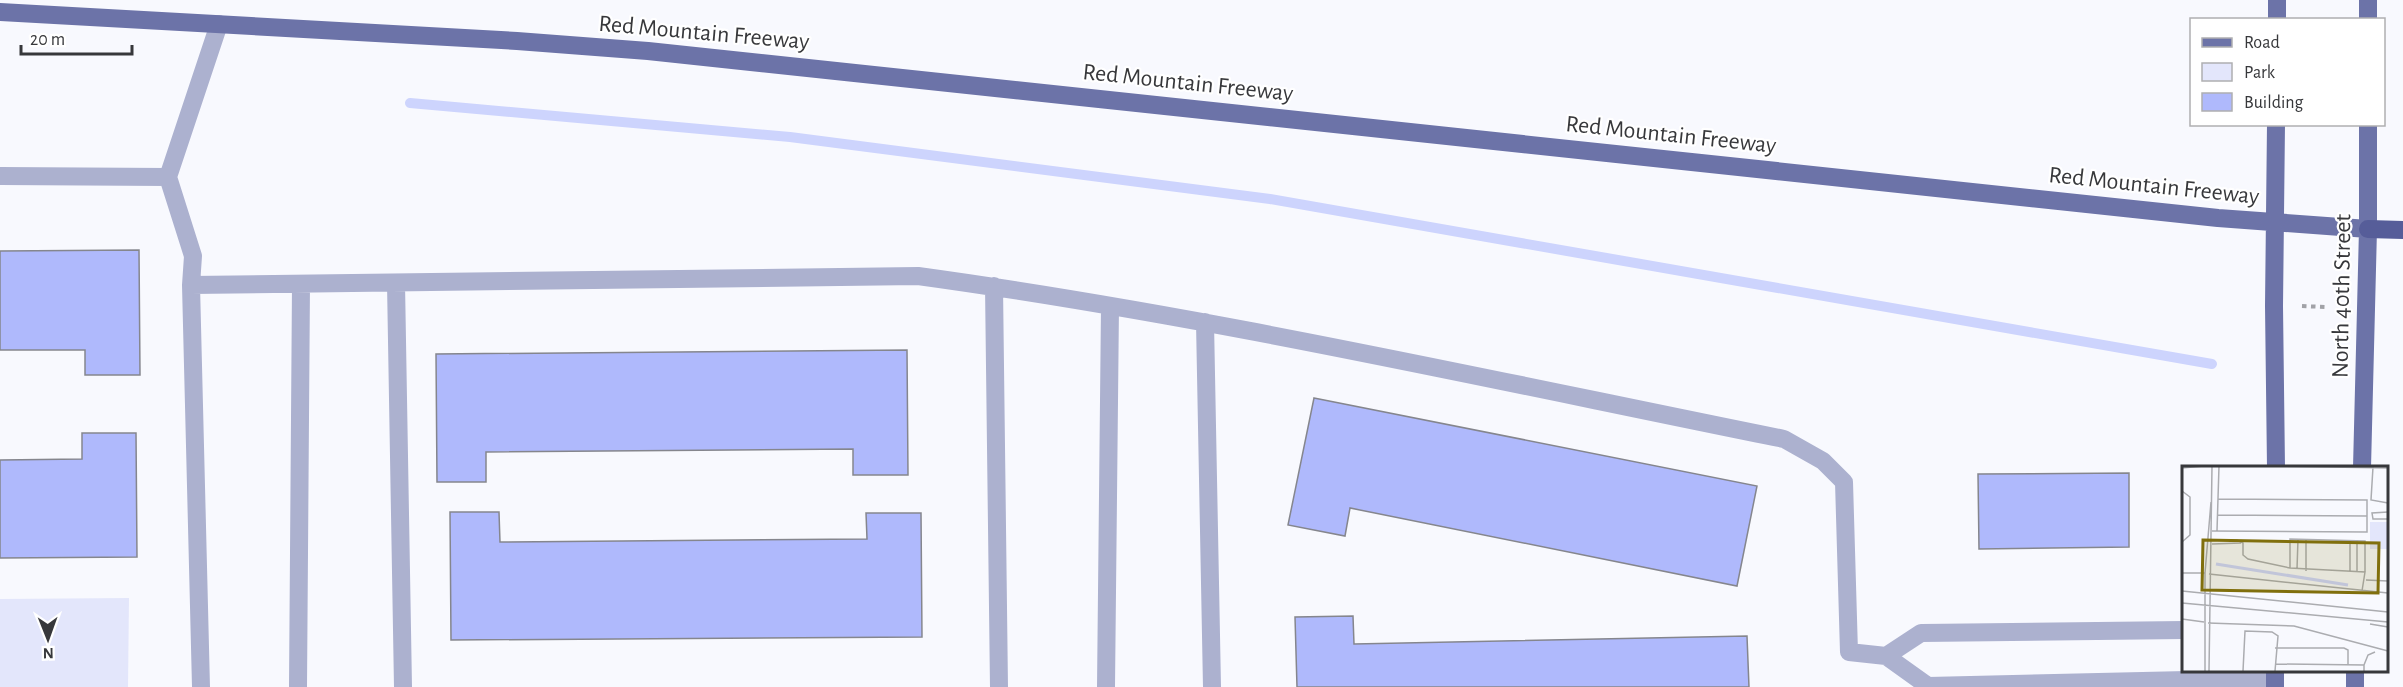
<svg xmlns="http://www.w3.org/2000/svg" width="2403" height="687" viewBox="0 0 2403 687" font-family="'Alegreya Sans',sans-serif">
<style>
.green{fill:#e3e6fb}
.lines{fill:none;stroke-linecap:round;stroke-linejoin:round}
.stream{stroke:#cdd4fd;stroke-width:10}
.building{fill:#afb9fc;stroke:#85868d;stroke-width:1.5}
.path{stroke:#a1a2a7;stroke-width:4;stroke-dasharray:4.5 4.5;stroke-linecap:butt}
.minor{stroke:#acb1cf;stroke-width:18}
.major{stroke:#6c73a8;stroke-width:18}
.highway{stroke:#565d99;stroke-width:18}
.labels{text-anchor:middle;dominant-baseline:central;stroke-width:4.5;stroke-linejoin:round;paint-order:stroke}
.street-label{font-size:24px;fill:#37383b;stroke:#fff}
.inset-river{fill:none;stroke:#cdd4fd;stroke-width:3}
.inset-road{fill:none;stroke:#abacb0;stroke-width:1.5}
.view{fill:#806f0d;fill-opacity:0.15;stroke:#806f0d;stroke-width:3}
.inset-edge{fill:none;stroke:#37383b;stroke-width:3}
</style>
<rect width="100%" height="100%" fill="#f8f9fe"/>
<path class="green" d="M 129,598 L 128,687 L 0,687 L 0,599 Z"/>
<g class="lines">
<path class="stream" d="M 410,103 L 790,137 L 1270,199 L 2212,364"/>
</g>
<path class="building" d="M 139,250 L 140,375 L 85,375 L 85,350 L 0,350 L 0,251 Z
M 907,350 L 908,475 L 853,475 L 853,449 L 486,452 L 486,482 L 437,482 L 436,354 Z
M 1314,398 L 1757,486 L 1737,586 L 1350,508 L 1345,536 L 1288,525 Z
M 82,433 L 136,433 L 137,557 L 0,558 L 0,460 L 82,459 Z
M 2129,473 L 2129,547 L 1979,549 L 1978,474 Z
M 450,512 L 499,512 L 500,542 L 867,539 L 866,513 L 921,513 L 922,637 L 451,640 Z
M 1353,616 L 1354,644 L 1747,636 L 1749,687 L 1297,687 L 1295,617 Z"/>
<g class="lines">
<path class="path" d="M 2302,306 L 2325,307"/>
<path class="minor" d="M 219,24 L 168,177 L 193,256 L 191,285 L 918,276 C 1209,316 1496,381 1784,439 L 1823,461 L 1844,482 L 1849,652 L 1886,656 L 1928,686 L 2275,678
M 0,176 L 168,177
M 396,283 L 403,687
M 191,285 L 201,687
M 994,286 L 999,687
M 1205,322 L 1212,687
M 1886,656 L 1921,633 L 2184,630
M 298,687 L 301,284
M 1106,687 L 1110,306"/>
<path class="major" d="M 0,12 L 517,41 L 648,51 L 2218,218 L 2368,229
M 2277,20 L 2277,0
M 2368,20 L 2368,0
M 2276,468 L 2274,306 L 2276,124
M 2362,468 L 2368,229 L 2368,124
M 2275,687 L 2275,670
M 2355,687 L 2355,670"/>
<path class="highway" d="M 2368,229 L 2403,230"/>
</g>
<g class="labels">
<g class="street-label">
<text transform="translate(704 33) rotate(5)">Red Mountain Freeway</text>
<text transform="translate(1188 83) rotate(6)">Red Mountain Freeway</text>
<text transform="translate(1671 135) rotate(6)">Red Mountain Freeway</text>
<text transform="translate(2154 186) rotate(6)">Red Mountain Freeway</text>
<text transform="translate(2342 296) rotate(-89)">North 40th Street</text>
</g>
</g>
<g transform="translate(2182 466)">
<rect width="206" height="206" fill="#f8f9fe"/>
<path d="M 188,56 L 205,56 L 205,83 L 188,83 Z" fill="#e3e6fb"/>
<path class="inset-river" d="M 34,98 L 166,119"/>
<path class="inset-road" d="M 90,0 L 206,2M 191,1 L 189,34 L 206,37M 0,2 L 22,0M 0,25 L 8,31 L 8,69 L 0,76M 206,46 L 190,47 L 191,53 L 206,53M 36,49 L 185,50M 30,65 L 185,66 L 185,34 L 36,33M 35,65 L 37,0M 30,74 L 55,74 L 61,77 L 61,89 L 66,93 L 108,102 L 183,106 L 180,125M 168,74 L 168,106M 30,78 L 59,77M 108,102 L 108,73 L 183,75 L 183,106M 115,103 L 116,73M 124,105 L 124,73M 175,106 L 175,75M 0,107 L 23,107M 27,108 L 206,127M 184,114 L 206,115M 0,125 L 206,146M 0,137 L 206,156M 0,153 L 22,156M 26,157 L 112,160 L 206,185M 188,158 L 206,161M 93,182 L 162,182 L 166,184 L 166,199M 93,198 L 182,199 L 182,205M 182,199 L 186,189 L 193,186M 23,205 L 23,107 L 29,36M 27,205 L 30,0M 61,205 L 63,165 L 90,166 L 96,170 L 93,205"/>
<path class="view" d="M 21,74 L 197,77 L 196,127 L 20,124 Z"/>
<rect width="206" height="206" class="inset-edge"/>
</g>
<rect x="2190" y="18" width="195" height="108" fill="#ffffff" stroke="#afafb1" stroke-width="1.5"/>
<rect x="2202" y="38" width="30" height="9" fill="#6c73a8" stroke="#afafb1" stroke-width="1.5"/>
<text x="2244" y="48" font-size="18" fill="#37383b">Road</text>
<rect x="2202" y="63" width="30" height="18" fill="#e3e6fb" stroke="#afafb1" stroke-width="1.5"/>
<text x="2244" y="78" font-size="18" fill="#37383b">Park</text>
<rect x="2202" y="93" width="30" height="18" fill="#afb9fc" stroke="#afafb1" stroke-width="1.5"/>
<text x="2244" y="108" font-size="18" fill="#37383b">Building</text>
<g transform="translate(48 639) rotate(179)" stroke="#ffffff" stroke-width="4.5" paint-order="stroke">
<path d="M0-4.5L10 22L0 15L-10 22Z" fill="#37383b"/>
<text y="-9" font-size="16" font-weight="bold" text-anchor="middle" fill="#37383b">N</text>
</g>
<path d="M21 45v9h111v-9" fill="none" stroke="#37383b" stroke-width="3"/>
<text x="30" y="45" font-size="18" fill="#37383b" stroke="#ffffff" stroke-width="4.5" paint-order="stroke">20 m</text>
</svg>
